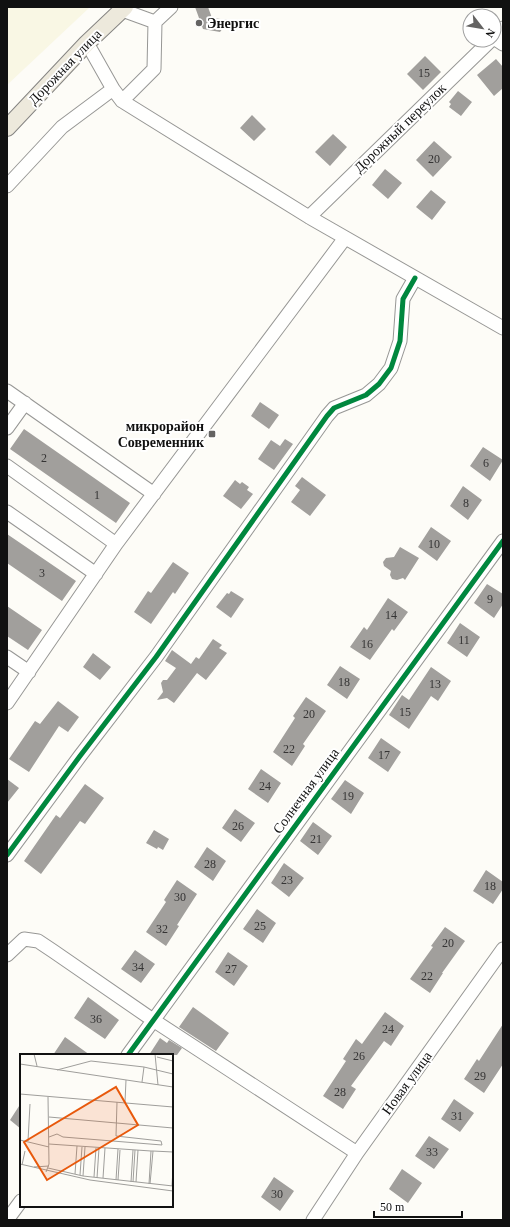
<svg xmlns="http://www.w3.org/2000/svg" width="510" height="1227" viewBox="0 0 510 1227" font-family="Georgia,serif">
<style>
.farmland{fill:#f9f7e4}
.building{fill:#a19f9c}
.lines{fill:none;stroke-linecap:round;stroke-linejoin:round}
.minor-casing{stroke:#979795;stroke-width:15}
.major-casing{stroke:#858482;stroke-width:18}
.minor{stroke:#fffffe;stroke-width:13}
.major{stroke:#ede9dc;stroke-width:16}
.cycleway-casing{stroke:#fff;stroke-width:8}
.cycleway{stroke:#00873e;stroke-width:5}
.poi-dot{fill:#646362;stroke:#fff;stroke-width:1.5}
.labels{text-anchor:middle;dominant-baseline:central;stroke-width:4;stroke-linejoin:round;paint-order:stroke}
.number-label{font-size:12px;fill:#353434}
.poi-label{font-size:14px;font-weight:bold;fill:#111;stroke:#fff;text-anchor:start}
.street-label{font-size:14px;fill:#111;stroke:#fff}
.inset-road{fill:none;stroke:#9f9e9b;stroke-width:1}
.view{fill:#e8590c;fill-opacity:0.15;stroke:#e8590c;stroke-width:2}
.inset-edge{fill:none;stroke:#111;stroke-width:2}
</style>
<rect width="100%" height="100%" fill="#fdfcf7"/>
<path class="farmland" d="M 7,7 L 90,7 L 7,85 Z"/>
<path class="building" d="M 195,7 L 208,7 L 212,18 L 229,20 L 220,32 L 203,29 Z
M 425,56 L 441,72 L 423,90 L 407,74 Z
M 496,59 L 503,67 L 503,88 L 494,96 L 477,75 Z
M 458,91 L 472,102 L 461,116 L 449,107 L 451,104 L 449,102 Z
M 252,115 L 266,129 L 254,141 L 240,128 Z
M 333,134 L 347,147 L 330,166 L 315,152 Z
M 434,141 L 452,157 L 433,177 L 416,160 Z
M 385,169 L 402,183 L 388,199 L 372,185 Z
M 431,190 L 446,202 L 432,220 L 416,207 Z
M 260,402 L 279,415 L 269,429 L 251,416 Z
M 24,429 L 130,503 L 116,523 L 10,449 Z
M 285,439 L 293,444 L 274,470 L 258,459 L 271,440 L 280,446 Z
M 483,447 L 503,460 L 490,481 L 470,466 Z
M 302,477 L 326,495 L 310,516 L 291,502 L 300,490 L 295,486 Z
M 235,480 L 240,484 L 242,482 L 249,487 L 247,490 L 253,494 L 241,509 L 223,496 Z
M 463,486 L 482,500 L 468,520 L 450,506 Z
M 431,527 L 451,541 L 437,561 L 418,547 Z
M 7,534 L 76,581 L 62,601 L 7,563 Z
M 400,547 L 419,558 L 405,580 L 403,578 L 397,580 L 392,579 L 390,575 L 391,571 L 384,566 L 383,562 L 386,558 L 394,557 Z
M 173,562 L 189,573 L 175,594 L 173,592 L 151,624 L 134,612 L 148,591 L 151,593 Z
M 487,584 L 503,594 L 503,604 L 494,618 L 474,603 Z
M 231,591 L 244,599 L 231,618 L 216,607 L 227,593 L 229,594 Z
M 388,598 L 408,612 L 394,631 L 392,629 L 370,660 L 350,647 L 364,627 L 367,630 Z
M 7,606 L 42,630 L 28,650 L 7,636 Z
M 460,623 L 480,637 L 467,657 L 447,643 Z
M 213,639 L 222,645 L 219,648 L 227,653 L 206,680 L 197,673 L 174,703 L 167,698 L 157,700 L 163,692 L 161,683 L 163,680 L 167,680 L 176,668 L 165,661 L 172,650 L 191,664 L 196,657 L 199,659 Z
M 93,653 L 111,667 L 100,680 L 83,667 Z
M 340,666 L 360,679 L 347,699 L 327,685 Z
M 431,667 L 451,681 L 438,701 L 431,696 L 409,729 L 389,715 L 402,695 L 409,700 Z
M 306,697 L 326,711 L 303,744 L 305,746 L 292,766 L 273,752 L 295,718 L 293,716 Z
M 58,701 L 79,717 L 68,732 L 59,726 L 29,772 L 9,759 L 35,721 L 40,724 Z
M 381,738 L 401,752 L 388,772 L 368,758 Z
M 261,769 L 281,783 L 268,803 L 248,789 Z
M 7,779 L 19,788 L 7,803 Z
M 345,780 L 364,793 L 351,814 L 331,799 Z
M 85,784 L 104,798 L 85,824 L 80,821 L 41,874 L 24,861 L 56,815 L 60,818 Z
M 235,809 L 255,823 L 241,842 L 222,828 Z
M 313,822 L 332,836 L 318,855 L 300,841 Z
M 154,830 L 169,839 L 163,850 L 158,847 L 157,849 L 146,843 Z
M 207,847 L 226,861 L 213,881 L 194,867 Z
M 284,863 L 304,878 L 289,897 L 271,883 Z
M 486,870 L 503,882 L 503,889 L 493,904 L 473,891 Z
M 177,880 L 197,894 L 177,925 L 179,926 L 166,946 L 146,932 L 166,902 L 164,900 Z
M 257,909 L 276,923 L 263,943 L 243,929 Z
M 445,927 L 465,941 L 442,973 L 443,973 L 430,993 L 410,979 L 433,947 L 431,946 Z
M 135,950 L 155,964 L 141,983 L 121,969 Z
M 228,952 L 248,966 L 234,986 L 215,972 Z
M 88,997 L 119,1020 L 105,1039 L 74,1018 Z
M 193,1007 L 229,1033 L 216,1051 L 179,1027 Z
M 385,1012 L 404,1026 L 391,1046 L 384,1041 L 351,1086 L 356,1089 L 343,1109 L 323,1096 L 346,1061 L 343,1059 L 356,1039 L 362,1044 Z
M 503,1024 L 503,1064 L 484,1093 L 464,1079 L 477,1059 L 479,1061 Z
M 65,1037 L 90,1055 L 53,1055 Z
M 160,1038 L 167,1043 L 169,1040 L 182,1048 L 177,1055 L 149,1055 Z
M 454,1099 L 474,1113 L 460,1132 L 441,1119 Z
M 21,1103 L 21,1129 L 10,1120 Z
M 429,1136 L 449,1149 L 434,1169 L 415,1156 Z
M 402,1169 L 422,1183 L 408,1203 L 389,1189 Z
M 274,1177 L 294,1191 L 280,1211 L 261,1197 Z"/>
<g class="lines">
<defs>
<path id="minor" d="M 122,10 L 155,22
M 503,28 L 494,38 L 503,44
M 87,43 L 113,89 L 122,101 L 309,217 L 503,328
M 122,101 L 154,69 L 155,22 L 171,7
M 7,186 L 62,127 L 113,89
M 309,217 L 491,40
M 7,391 L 154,494
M 7,428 L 25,403
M 7,466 L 116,544
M 7,512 L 96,574
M 7,657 L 29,672
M 7,703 L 116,544 L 345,238
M 7,855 L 80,756 L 156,657 L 327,416 L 334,408 L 366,395 L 379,384 L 391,368 L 400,341 L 403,299 L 415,278
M 7,955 L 24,939 L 38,941 L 53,951 L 153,1020 L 357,1153
M 128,1055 L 503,541
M 7,1220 L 21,1201
M 313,1220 L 357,1153 L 503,949"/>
<path id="major" d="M 7,128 L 87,43 L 125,7"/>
</defs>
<use href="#minor" class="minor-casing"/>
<use href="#major" class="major-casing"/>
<use href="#minor" class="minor"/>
<use href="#major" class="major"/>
<defs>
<path id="cycleway" d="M 7,855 L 80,756 L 156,657 L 327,416 L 334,408 L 366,395 L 379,384 L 391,368 L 400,341 L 403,299 L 415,278
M 128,1055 L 503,541"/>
</defs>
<use href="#cycleway" class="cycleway-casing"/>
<use href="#cycleway" class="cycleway"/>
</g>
<g class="poi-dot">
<circle cx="199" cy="23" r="4"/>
<rect x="208" y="430" width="8" height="8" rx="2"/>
</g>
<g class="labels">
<g class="number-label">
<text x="424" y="73">15</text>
<text x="434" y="159">20</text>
<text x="44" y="458">2</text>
<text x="486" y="463">6</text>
<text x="97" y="495">1</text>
<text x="466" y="503">8</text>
<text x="434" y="544">10</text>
<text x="42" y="573">3</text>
<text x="490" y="599">9</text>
<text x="391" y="615">14</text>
<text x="464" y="640">11</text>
<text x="367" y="644">16</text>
<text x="344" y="682">18</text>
<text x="435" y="684">13</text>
<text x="405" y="712">15</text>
<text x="309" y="714">20</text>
<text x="289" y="749">22</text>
<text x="384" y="755">17</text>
<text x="265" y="786">24</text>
<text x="348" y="796">19</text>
<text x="238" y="826">26</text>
<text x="316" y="839">21</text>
<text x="210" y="864">28</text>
<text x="287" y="880">23</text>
<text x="490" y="886">18</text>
<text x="180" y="897">30</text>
<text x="260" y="926">25</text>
<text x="162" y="929">32</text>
<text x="448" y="943">20</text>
<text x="138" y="967">34</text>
<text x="231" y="969">27</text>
<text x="427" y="976">22</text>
<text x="96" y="1019">36</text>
<text x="388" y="1029">24</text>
<text x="359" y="1056">26</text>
<text x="480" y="1076">29</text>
<text x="340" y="1092">28</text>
<text x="457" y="1116">31</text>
<text x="432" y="1152">33</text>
<text x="277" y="1194">30</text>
</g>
<g class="poi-label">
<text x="207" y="23">Энергис</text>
<text x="204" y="426" text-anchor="end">микрорайон<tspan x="204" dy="16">Современник</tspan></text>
</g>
<g class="street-label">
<text transform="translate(65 67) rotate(-46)">Дорожная улица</text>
<text transform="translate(400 128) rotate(-44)">Дорожный переулок</text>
<text transform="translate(306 791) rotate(-54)">Солнечная улица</text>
<text transform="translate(407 1083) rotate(-54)">Новая улица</text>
</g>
</g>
<g transform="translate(20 1054)">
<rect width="153" height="153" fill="#fdfcf7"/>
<path class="inset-road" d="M 14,0 L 17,12M 135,0 L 138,31M 137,3 L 153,7M 0,10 L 153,33M 37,16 L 71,7 L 124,13 L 153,20M 122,28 L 124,13M 0,40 L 153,53M 105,48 L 106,26M 29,63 L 153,74M 29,83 L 37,80 L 43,83 L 142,91 L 141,87 L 96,82 L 97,48M 0,86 L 29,93M 8,87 L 10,50M 29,90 L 131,97 L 129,130M 133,97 L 153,98M 0,110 L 70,126 L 153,137M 2,111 L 5,97M 14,113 L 29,112M 28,114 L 63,122 L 153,132M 26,118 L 29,110 L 28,43M 55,120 L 57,92M 60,121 L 62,93M 63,122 L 65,93M 74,123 L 76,94M 77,124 L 79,94M 83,124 L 85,94M 96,126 L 98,95M 98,126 L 100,96M 111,128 L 113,96M 113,128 L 115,96M 116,128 L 118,96M 130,130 L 133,97 L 131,97M 152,132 L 153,115"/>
<path class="view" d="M 96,33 L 118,71 L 27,126 L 4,88 Z"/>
<rect width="153" height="153" class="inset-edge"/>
</g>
<rect width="510" height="1227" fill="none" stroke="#111111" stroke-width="16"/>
<g transform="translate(482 28) rotate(121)"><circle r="19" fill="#ffffff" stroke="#a0a0a0"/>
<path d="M0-3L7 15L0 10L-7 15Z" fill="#646362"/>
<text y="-6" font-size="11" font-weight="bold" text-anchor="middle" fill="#111111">N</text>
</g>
<path d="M374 1211v6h88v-6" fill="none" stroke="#111111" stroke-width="2"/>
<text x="380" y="1211" font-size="12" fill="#111111" stroke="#ffffff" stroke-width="3" paint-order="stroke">50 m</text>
</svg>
